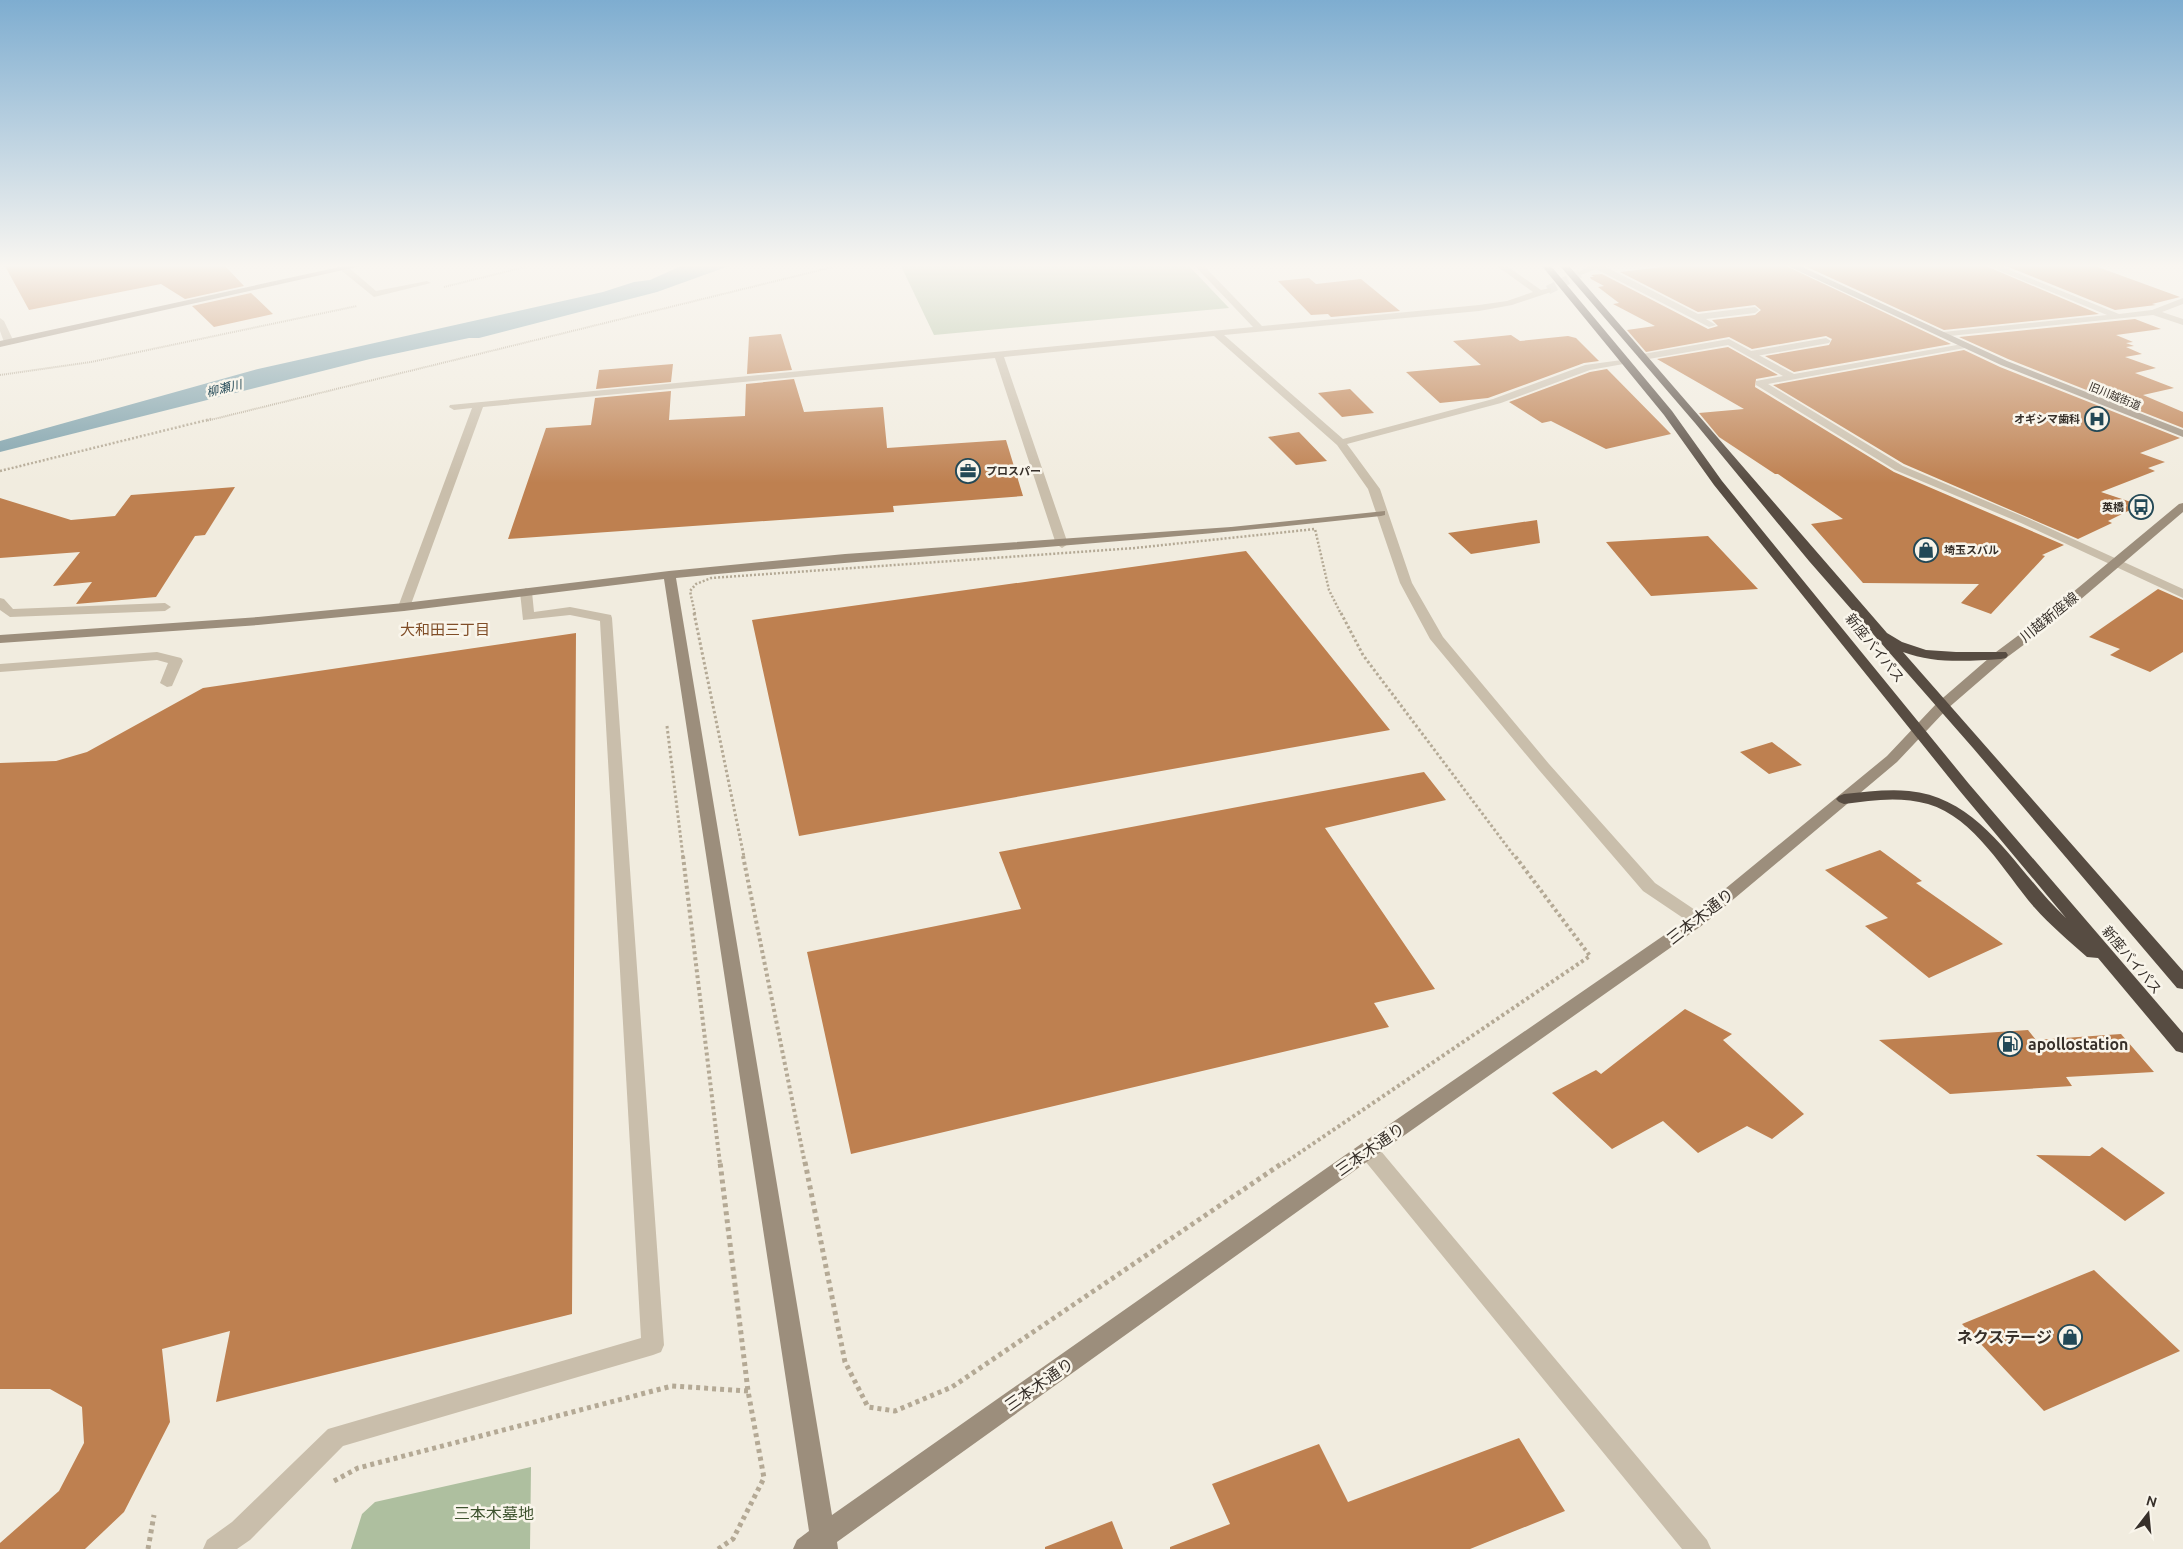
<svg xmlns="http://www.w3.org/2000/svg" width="2183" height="1549" viewBox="0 0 2183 1549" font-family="Ubuntu,'Noto Sans JP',sans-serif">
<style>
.green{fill:#aebf9f}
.water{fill:#7fa2ac}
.building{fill:#be8050}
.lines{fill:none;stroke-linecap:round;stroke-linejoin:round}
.street-tunnel{stroke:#ccc6bb;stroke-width:9;stroke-dasharray:9 4.5;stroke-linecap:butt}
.path-far4{stroke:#b4a995;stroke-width:2;stroke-dasharray:1 1;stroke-linecap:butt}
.path-far3{stroke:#b4a995;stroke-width:2.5;stroke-dasharray:2 2;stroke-linecap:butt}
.path-far2{stroke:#b4a995;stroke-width:3;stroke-dasharray:2.5 2.5;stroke-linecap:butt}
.path-far1{stroke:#b4a995;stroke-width:4;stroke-dasharray:3 3;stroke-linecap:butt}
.path{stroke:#b4a995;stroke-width:5;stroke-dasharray:4 4;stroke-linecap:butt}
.lane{fill:#c9beab;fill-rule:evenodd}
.street{fill:#c9beab;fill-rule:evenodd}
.secondary{fill:#9c8e7c;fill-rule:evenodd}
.highway{fill:#574c42;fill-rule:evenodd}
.labels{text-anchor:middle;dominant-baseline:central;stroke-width:5;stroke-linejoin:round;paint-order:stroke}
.far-street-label{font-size:11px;fill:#37302a;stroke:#f9f5eb}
.far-poi-label{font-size:11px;font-weight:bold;fill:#37302a;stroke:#f9f5eb;text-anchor:end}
.far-water-label{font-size:12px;font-style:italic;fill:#224856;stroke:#f9f5eb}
.street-label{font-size:14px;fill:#37302a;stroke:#f9f5eb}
.neighbourhood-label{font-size:15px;fill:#804e28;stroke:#f9f5eb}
.near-street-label{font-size:16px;fill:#37302a;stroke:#f9f5eb}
.near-poi-label{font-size:16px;font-weight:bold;fill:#37302a;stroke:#f9f5eb;text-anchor:start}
.near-park-label{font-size:16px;fill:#3f532f;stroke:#f9f5eb}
</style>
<rect width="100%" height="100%" fill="#f1ecdf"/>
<path class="green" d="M 901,266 L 1189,266 L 1229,308 L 934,335 Z
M 531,1467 L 530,1549 L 351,1549 L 362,1514 L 375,1502 Z"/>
<path class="water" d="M 681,266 L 729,266 L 657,292 L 479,338 L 469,338 L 370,359 L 0,452 L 0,441 L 258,369 L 603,292 L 634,282 L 650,280 Z"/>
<path class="building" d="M 5,266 L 225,266 L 244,286 L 185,299 L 161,284 L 29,310 Z
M 1671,266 L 1786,266 L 1951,344 L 1794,372 L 1765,356 L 1829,345 L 1832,339 L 1826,336 L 1752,349 L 1729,337 L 1646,352 L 1627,330 L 1655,326 L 1613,304 L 1619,303 L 1598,287 L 1604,286 L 1591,279 L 1590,277 L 1594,277 L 1591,275 L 1602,274 L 1708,329 L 1718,326 L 1712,320 L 1755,315 L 1761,310 L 1755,305 L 1698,312 L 1620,272 Z
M 1805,266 L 1986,266 L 2099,314 L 1944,330 Z
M 2006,266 L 2095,266 L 2180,297 L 2152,304 L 2156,305 L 2115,310 Z
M 1309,278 L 1316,284 L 1361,279 L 1400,311 L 1331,317 L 1328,314 L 1311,315 L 1278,281 Z
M 251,293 L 273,314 L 214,327 L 192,306 Z
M 2135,319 L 2161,329 L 2116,335 L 2133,342 L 2126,343 L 2134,346 L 2126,347 L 2142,354 L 2125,357 L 2156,368 L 2135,373 L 2174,388 L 2143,395 L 2183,412 L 2183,428 L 2008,359 L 1959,337 Z
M 781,334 L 792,370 L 747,374 L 749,337 Z
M 1511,335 L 1520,341 L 1568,336 L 1576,338 L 1599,361 L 1584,363 L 1488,398 L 1440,403 L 1406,372 L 1481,365 L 1453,341 Z
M 1728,347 L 1778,375 L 1756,379 L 1755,387 L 1894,472 L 2064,545 L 2042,555 L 2045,556 L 1991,614 L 1961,603 L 1979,584 L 1863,583 L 1811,524 L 1843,519 L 1778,474 L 1775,474 L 1719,437 L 1699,413 L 1744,409 L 1657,359 Z
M 1964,350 L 2000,367 L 2180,438 L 2140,453 L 2165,462 L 2148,468 L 2155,471 L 2101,492 L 2140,505 L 2108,521 L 2112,523 L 2078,539 L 1904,464 L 1773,385 Z
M 673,364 L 671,382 L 596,389 L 599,370 Z
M 1607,369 L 1671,434 L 1606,449 L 1551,421 L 1542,423 L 1509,402 L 1590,372 Z
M 794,379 L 804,412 L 883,407 L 887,448 L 1006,440 L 1023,496 L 893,506 L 894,512 L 508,539 L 546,428 L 591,425 L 595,398 L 671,391 L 669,420 L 745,416 L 746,384 Z
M 1350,389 L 1374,413 L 1342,417 L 1318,393 Z
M 1299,432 L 1327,461 L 1296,465 L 1268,437 Z
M 235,487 L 205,535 L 195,536 L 156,597 L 76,604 L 92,582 L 53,586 L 80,552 L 0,558 L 0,498 L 71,520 L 115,516 L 131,495 Z
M 1537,520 L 1540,543 L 1471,554 L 1448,533 Z
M 1708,536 L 1758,589 L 1651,596 L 1606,542 Z
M 1246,551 L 1390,730 L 799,836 L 752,620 Z
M 2158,589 L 2183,600 L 2183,652 L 2150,672 L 2110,655 L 2120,649 L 2089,637 Z
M 576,633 L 572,1314 L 216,1402 L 230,1331 L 162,1349 L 170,1422 L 124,1512 L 85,1549 L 0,1549 L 0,1543 L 59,1491 L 84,1443 L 82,1407 L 50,1389 L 0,1389 L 0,763 L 56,761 L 87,752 L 203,688 Z
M 1772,742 L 1802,765 L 1769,774 L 1740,752 Z
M 1424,772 L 1446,800 L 1325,828 L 1435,989 L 1374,1003 L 1389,1027 L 851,1154 L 807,952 L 1021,909 L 999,852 Z
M 1880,850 L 1922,881 L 1916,883 L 2003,944 L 1929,978 L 1865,926 L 1888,918 L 1825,870 Z
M 1685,1009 L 1732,1034 L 1723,1040 L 1804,1114 L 1772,1139 L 1747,1126 L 1698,1153 L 1663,1121 L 1612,1149 L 1552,1093 L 1596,1070 L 1601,1074 Z
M 2028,1030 L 2036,1040 L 2121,1034 L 2154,1072 L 2066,1077 L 2072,1086 L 1950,1094 L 1879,1040 Z
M 2102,1147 L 2165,1193 L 2125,1221 L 2036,1155 L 2090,1156 Z
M 2094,1270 L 2180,1351 L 2044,1411 L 1962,1324 Z
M 1519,1438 L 1565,1511 L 1470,1549 L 1170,1549 L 1170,1547 L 1230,1524 L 1212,1484 L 1319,1444 L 1348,1502 Z
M 1112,1521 L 1123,1549 L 1045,1549 L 1045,1547 Z"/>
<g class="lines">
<path class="street-tunnel" d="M 1548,290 L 1581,273"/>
<path class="path-far4" d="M 444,287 L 529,266
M 0,375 L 91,362 L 357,306
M 206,421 L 837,266"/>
<path class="path-far3" d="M 0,471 L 211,419
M 695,614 L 690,591 L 696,584 L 711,578 L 1135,548 L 1315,529 L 1329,590 L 1341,614"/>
<path class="path-far2" d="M 694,613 L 744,857
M 1341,613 L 1363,655 L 1515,857
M 667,726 L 683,857"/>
<path class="path-far1" d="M 683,856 L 720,1164
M 743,856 L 805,1164
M 1283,1164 L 1590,956 L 1515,856"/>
<path class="path" d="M 805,1162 L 845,1362 L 868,1407 L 895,1411 L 952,1387 L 1284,1162
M 334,1481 L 358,1468 L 672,1386 L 748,1391
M 148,1549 L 154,1515
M 718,1549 L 733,1539 L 764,1478 L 748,1391 L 720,1162"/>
<path class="lane" d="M 342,267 L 348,267 L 376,291 L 427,281 L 431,283 L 374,297 L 342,271 Z
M 1826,338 L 1831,341 L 1829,343 L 1751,357 L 1746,354 L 1751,351 Z
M 526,588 L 532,592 L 534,612 L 570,607 L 611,615 L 612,618 L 664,1345 L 661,1352 L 653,1355 L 343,1446 L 250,1540 L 237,1549 L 203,1549 L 207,1540 L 232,1522 L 328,1429 L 641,1338 L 600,621 L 570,615 L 523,620 L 520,592 Z
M 157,652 L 181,658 L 183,661 L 172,686 L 167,687 L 160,683 L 168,663 L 157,660 L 0,672 L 0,664 Z"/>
<path class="street" d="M 1195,266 L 1204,266 L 1262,326 L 1479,305 L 1507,301 L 1533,292 L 1497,266 L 1507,266 L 1541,290 L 1551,288 L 1551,292 L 1512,305 L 1479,311 L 1224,335 L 1343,439 L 1493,399 L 1585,365 L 1629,359 L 1629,363 L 1590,370 L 1501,403 L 1347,444 L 1380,489 L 1412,583 L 1443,637 L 1549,764 L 1655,883 L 1704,916 L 1706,920 L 1704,924 L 1692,924 L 1643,891 L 1539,770 L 1430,639 L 1400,583 L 1368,489 L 1337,445 L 1214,336 L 1004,357 L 1068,544 L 1062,548 L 1056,544 L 995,358 L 483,407 L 410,607 L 404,611 L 398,607 L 472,408 L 454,410 L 449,407 L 450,405 L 1253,327 Z
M 1589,266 L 1604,266 L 1698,314 L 1755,307 L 1759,310 L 1755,313 L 1706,319 L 1716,325 L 1709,327 L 1596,269 L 1581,275 L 1577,273 Z
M 1988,266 L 2000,266 L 2119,314 L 2152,310 L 2183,298 L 2183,304 L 2162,312 L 2183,319 L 2183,325 L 2153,315 L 1940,337 L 1940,333 L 1943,332 L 2107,315 Z
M 0,318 L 4,321 L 14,342 L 12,344 L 4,342 L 0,331 Z
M 1729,339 L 1794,374 L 1968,343 L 1968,347 L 1965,348 L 1768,384 L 1903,466 L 2029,519 L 2183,589 L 2183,598 L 2021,523 L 1895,470 L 1756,385 L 1756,381 L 1783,376 L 1728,345 L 1643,360 L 1638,357 L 1643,354 Z
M 0,598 L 4,599 L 13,609 L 165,603 L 171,607 L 165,611 L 10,617 L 0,610 Z
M 1368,1142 L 1375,1144 L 1707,1540 L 1711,1549 L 1682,1549 L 1361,1156 L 1358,1150 L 1361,1144 Z"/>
<path class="secondary" d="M 344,266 L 361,266 L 0,347 L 0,341 Z
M 1788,266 L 1800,266 L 2007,361 L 2183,430 L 2183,437 L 2001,365 Z
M 2183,503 L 2183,512 L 2053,623 L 2006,658 L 1947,709 L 1897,762 L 1704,924 L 1375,1156 L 837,1542 L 838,1549 L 793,1549 L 797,1540 L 809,1531 L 664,579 L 404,611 L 258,625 L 0,643 L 0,635 L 258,617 L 404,603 L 669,571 L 845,554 L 1231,527 L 1385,511 L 1385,515 L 1381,516 C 1146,543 911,555 676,578 L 832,1515 L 1361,1144 L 1692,916 L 1887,756 L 1937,703 L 1996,652 L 2043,617 L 2179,504 Z"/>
<path class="highway" d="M 1542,266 L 1551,266 L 1672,411 L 1722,481 L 1969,784 L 2183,1033 L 2183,1053 L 2176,1051 L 2098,958 L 2087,957 C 2069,941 2050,925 2034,907 C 2004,872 1975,818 1928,804 C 1900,796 1872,800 1844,804 L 1839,802 L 1836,799 L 1839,796 L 1844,794 C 1866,792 1887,789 1909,791 C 1983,798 2017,873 2066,918 L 1959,790 L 1714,485 L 1664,415 Z
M 1560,266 L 1569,266 L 1887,633 L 1902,642 L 1926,650 L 1956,652 L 2006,652 L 2008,655 L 2006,658 L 2001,659 C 1969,661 1934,664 1903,652 L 2183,971 L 2183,989 L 2177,988 L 1973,748 L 1809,561 L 1695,423 Z"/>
</g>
<linearGradient id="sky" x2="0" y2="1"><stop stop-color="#7eadd0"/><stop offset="0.55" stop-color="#f9f6f1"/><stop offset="1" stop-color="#f9f6f1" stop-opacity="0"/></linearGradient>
<rect width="2183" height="483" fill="url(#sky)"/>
<defs>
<symbol id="hospital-ring" viewBox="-11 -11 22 22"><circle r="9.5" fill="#f9f5eb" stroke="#224856" stroke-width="1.5"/><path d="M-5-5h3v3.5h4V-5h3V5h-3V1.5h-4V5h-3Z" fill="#224856"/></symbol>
<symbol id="office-ring" viewBox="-11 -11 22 22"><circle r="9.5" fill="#f9f5eb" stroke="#224856" stroke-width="1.5"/><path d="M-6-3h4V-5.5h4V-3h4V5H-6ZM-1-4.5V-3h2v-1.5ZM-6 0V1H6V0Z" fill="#224856"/></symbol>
<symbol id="bus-ring" viewBox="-11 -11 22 22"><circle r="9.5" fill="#f9f5eb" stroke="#224856" stroke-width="1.5"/><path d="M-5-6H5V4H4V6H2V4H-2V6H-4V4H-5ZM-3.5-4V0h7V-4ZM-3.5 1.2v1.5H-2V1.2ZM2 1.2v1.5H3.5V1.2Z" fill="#224856"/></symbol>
<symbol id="shop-ring" viewBox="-11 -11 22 22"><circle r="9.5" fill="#f9f5eb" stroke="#224856" stroke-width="1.5"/><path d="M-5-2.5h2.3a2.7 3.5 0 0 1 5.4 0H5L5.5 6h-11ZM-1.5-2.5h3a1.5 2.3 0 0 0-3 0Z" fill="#224856"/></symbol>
<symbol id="fuel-ring" viewBox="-11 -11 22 22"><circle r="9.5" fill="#f9f5eb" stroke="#224856" stroke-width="1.5"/><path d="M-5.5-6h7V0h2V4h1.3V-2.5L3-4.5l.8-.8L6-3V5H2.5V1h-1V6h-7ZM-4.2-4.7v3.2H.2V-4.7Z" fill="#224856"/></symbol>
</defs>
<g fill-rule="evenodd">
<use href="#hospital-ring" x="2083" y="405" width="28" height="28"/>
<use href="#office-ring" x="954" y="457" width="28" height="28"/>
<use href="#bus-ring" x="2127" y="493" width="28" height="28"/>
<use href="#shop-ring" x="1912" y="536" width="28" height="28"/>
<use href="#fuel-ring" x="1996" y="1030" width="28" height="28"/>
<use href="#shop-ring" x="2056" y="1323" width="28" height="28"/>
</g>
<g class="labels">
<g class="far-street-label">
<text transform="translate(2115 396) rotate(22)">旧川越街道</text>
</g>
<g class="far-poi-label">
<text x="2080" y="419">オギシマ歯科</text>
<text x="986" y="471" text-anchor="start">プロスパー</text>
<text x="2124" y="507">英橋</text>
<text x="1944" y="550" text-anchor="start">埼玉スバル</text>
</g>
<g class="far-water-label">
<text transform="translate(224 388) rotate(-14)">柳瀬川</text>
</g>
<g class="street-label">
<text transform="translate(2049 617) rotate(-39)">川越新座線</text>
<text transform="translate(1875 648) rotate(51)">新座バイパス</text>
<text transform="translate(2132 960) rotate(50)">新座バイパス</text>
</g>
<g class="neighbourhood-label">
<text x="445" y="629">大和田三丁目</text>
</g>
<g class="near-street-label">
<text transform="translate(1700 916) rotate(-38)">三本木通り</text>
<text transform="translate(1370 1149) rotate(-35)">三本木通り</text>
<text transform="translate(1039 1384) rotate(-35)">三本木通り</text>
</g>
<g class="near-poi-label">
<text x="2028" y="1044">apollostation</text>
<text x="2052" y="1337" text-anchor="end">ネクステージ</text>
</g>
<g class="near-park-label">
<text x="494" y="1513">三本木墓地</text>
</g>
</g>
<g transform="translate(2148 1514) rotate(16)" stroke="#f9f5eb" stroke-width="4" paint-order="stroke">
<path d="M0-4L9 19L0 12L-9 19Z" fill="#37302a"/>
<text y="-8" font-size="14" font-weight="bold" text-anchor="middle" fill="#37302a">N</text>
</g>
</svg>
